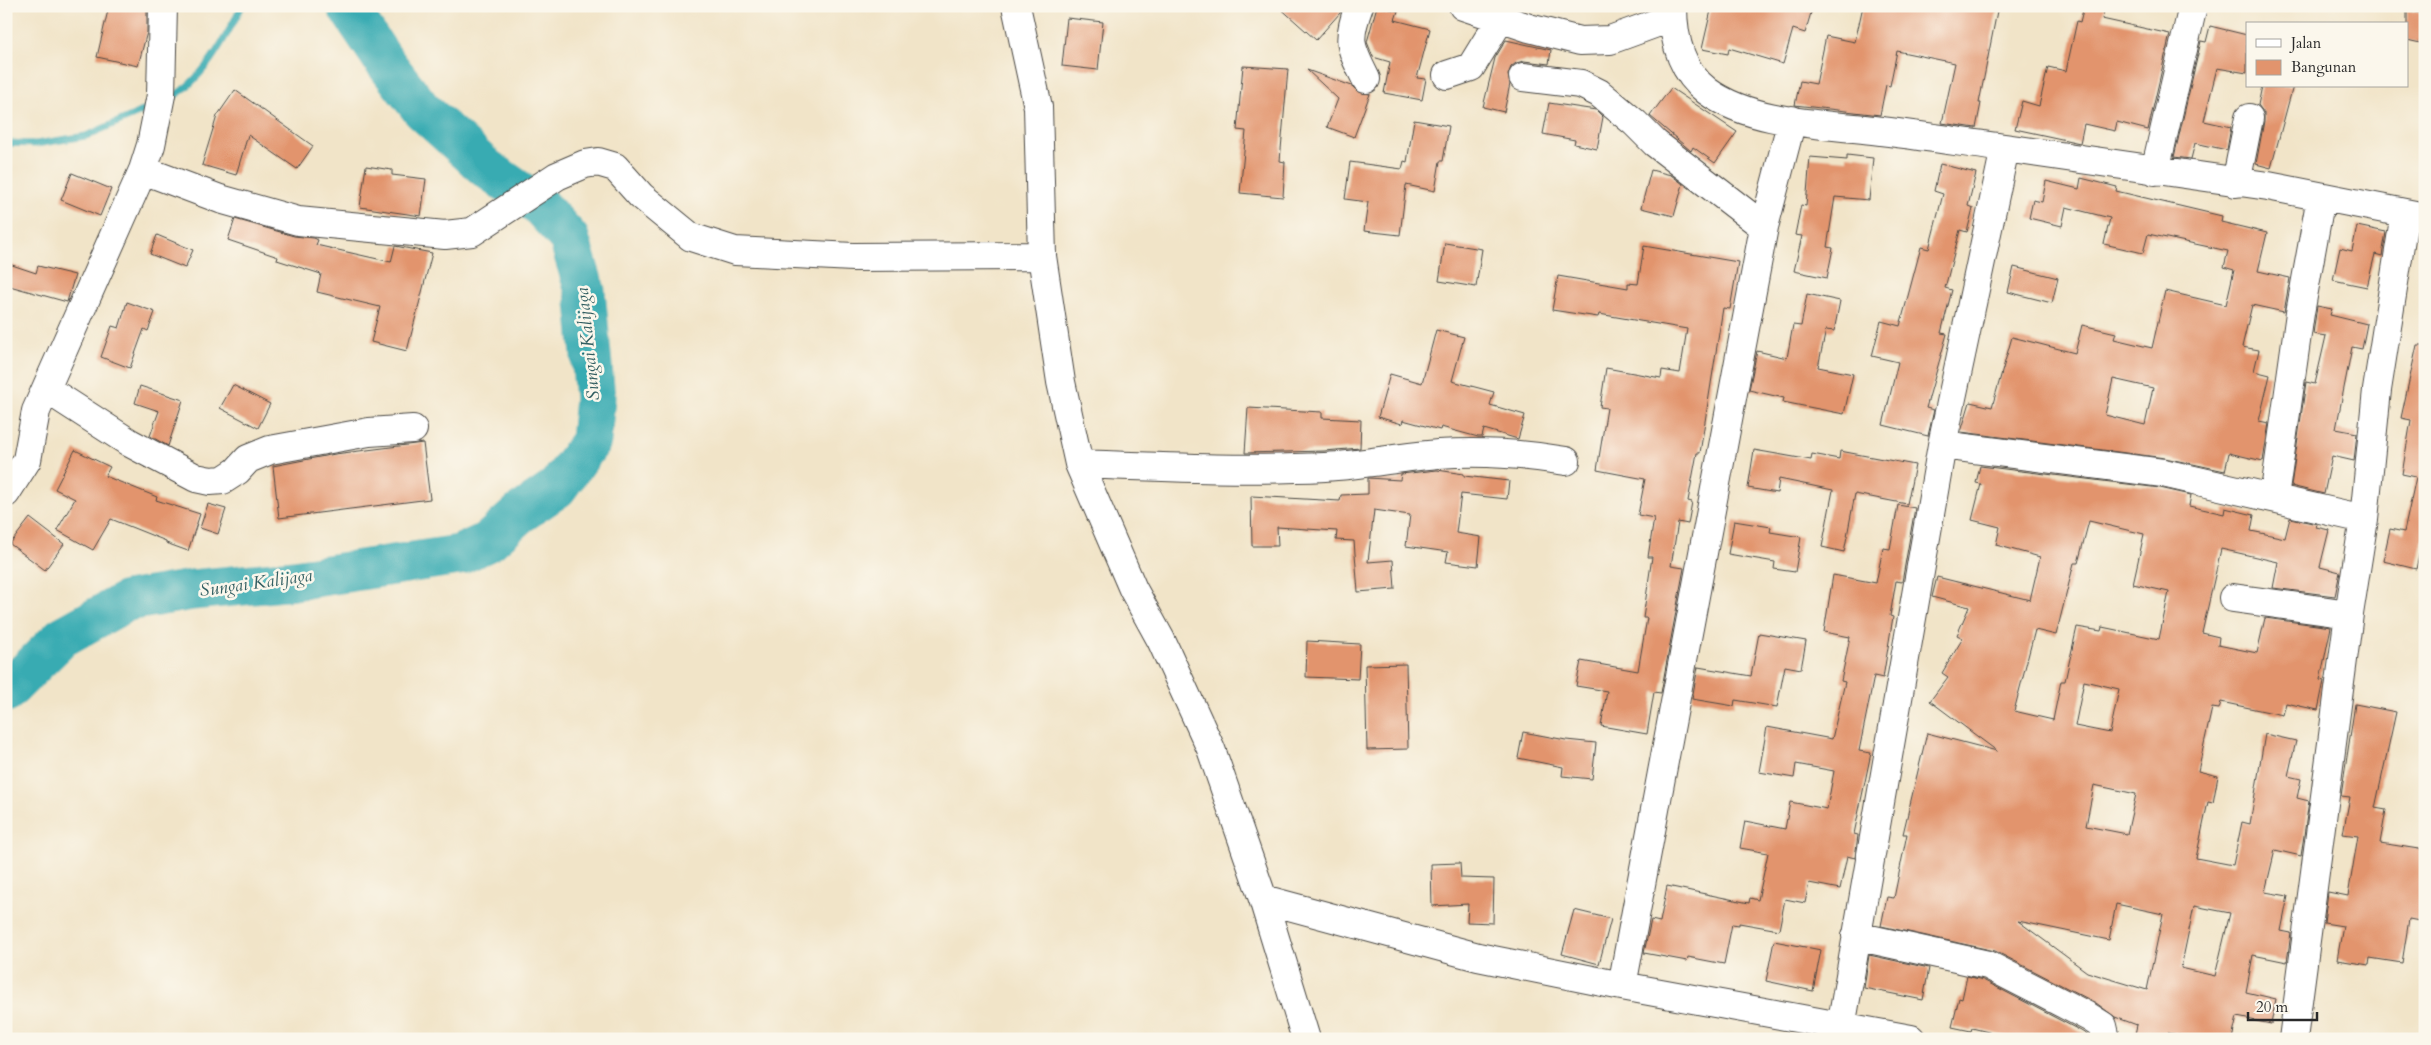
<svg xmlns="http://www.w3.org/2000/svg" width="2431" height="1045" viewBox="0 0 2431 1045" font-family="Cardo,serif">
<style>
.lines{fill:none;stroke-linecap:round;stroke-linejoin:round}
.stream{stroke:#39abb2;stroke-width:7}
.river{stroke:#39abb2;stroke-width:41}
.building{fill:#e2946d;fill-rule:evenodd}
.minor-casing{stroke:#494743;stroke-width:30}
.minor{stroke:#fff;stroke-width:28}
.labels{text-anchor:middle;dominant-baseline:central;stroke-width:5;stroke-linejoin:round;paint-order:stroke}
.water-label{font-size:18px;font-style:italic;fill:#315e61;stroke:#fbf7ec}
</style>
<rect width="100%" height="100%" fill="#fbf7ec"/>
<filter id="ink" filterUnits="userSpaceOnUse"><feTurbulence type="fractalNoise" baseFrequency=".02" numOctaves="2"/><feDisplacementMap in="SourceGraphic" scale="10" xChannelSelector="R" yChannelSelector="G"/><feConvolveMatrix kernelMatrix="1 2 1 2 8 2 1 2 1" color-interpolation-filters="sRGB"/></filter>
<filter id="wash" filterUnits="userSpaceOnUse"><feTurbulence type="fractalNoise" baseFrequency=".0096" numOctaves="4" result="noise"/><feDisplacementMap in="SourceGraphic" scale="20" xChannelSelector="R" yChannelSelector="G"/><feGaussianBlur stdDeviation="1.12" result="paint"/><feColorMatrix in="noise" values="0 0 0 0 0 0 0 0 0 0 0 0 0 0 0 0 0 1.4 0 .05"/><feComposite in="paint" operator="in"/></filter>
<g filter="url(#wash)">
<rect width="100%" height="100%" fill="#f1e4c8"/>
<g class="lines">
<path class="stream" d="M 166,100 C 201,85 225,39 242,6
M 6,143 L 36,144 L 86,136 L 152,107"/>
<path class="river" d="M 6,692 L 62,637 L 127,601 L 192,590 L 294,580 L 459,555 L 489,541 L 519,514 L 557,488 L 591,441 L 595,398 L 585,291 L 569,238 L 539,205 L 486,168 L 422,110 L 384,61 L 347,6"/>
</g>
<g id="blocks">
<path class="building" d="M 109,6 L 147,6 L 147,32 L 138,66 L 97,57 Z
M 1278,6 L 1342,6 L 1340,13 L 1316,40 Z
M 1377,6 L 1398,11 L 1395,20 L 1430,29 L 1417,78 L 1426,79 L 1422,100 L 1384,93 L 1390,62 L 1373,57 L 1367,42 Z
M 1712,6 L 1813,6 L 1805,33 L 1793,29 L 1783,64 L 1729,48 L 1728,54 L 1702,49 Z
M 1863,6 L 1998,6 L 1979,103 L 1981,103 L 1976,128 L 1942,123 L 1955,63 L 1897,51 L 1890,86 L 1886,85 L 1880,115 L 1795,105 L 1800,81 L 1816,84 L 1826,36 L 1855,42 Z
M 2084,6 L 2105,6 L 2102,19 L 2170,34 L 2148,130 L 2117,122 L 2115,131 L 2084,124 L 2080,143 L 2015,129 L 2022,101 L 2039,106 L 2048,67 L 2066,71 L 2077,21 L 2080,22 Z
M 2407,10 L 2425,14 L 2425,44 L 2407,40 Z
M 1067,18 L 1103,22 L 1098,70 L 1062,66 Z
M 2210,26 L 2247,35 L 2247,73 L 2217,68 L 2204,121 L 2231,127 L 2227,150 L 2195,143 L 2191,159 L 2174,157 L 2201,41 L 2206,42 Z
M 1506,40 L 1551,50 L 1549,64 L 1524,61 L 1516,63 L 1511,67 L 1508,75 L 1510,84 L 1504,112 L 1483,107 L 1495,58 Z
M 1243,66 L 1288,69 L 1280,161 L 1285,162 L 1283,197 L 1240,193 L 1246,131 L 1237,130 Z
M 1307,70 L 1352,86 L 1358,92 L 1370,94 L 1354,137 L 1327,127 L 1338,99 Z
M 2262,86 L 2293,86 L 2271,168 L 2256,164 L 2264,121 L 2264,113 L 2258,105 Z
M 1671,88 L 1737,132 L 1715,163 L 1693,147 L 1691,151 L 1650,116 Z
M 235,90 L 313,146 L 297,169 L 248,135 L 236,175 L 202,165 L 217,116 Z
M 1549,103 L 1596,110 L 1603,117 L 1597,149 L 1574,144 L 1575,140 L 1543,134 Z
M 1414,120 L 1449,126 L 1443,161 L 1440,161 L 1435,191 L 1406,185 L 1400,235 L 1364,231 L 1368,202 L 1345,199 L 1350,162 L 1402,169 L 1404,161 L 1407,162 Z
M 1847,155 L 1873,158 L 1869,200 L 1835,197 L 1827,247 L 1833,248 L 1827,278 L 1794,271 L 1802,236 L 1795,235 L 1801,205 L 1806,206 L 1810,157 L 1847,160 Z
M 1940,164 L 1976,173 L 1968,206 L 1973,208 L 1967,232 L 1960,230 L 1945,288 L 1952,290 L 1941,333 L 1947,334 L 1926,408 L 1934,410 L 1928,436 L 1883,425 L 1898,362 L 1872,356 L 1881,321 L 1900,326 L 1921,247 L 1929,249 L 1943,194 L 1934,191 Z
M 366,166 L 392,170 L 392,175 L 426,179 L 421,216 L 360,207 Z
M 1651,170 L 1671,175 L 1683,184 L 1674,216 L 1641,208 Z
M 72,173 L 111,189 L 100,216 L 61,200 Z
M 2081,178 L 2117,187 L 2116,191 L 2222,216 L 2221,222 L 2267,233 L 2258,271 L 2290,278 L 2284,312 L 2252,305 L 2242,347 L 2259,350 L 2254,371 L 2270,375 L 2259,421 L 2269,423 L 2263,461 L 2229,453 L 2225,471 L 2165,458 L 1961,432 L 1970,402 L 1992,407 L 2012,337 L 2075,353 L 2082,325 L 2116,333 L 2114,339 L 2152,348 L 2165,291 L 2226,305 L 2234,270 L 2224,267 L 2228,251 L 2148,234 L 2143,253 L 2104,244 L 2110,218 L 2066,207 L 2062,226 L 2029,218 L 2033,200 L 2042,202 L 2046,181 L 2079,189 ZM 2113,379 L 2153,388 L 2145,425 L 2105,415 Z
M 235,219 L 294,236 L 314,238 L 318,240 L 316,245 L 391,262 L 395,246 L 432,253 L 407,351 L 371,342 L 380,307 L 317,292 L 321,274 L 277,260 L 278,257 L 228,240 Z
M 2357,226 L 2386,232 L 2382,256 L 2375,254 L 2367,287 L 2333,280 L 2340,248 L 2352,251 Z
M 157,235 L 193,250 L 185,268 L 150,254 Z
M 1445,243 L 1482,249 L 1476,287 L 1439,281 Z
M 1644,246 L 1738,262 L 1730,309 L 1723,308 L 1700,453 L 1697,453 L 1688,501 L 1692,502 L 1688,524 L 1678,522 L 1671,566 L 1684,568 L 1661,693 L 1654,692 L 1647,734 L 1601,726 L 1607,691 L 1576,686 L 1581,661 L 1638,671 L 1647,618 L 1643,618 L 1652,557 L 1648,557 L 1654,518 L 1638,515 L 1645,479 L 1597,470 L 1607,408 L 1600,407 L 1606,368 L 1661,378 L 1662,370 L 1680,373 L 1687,329 L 1599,314 L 1598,317 L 1552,310 L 1558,276 L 1628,288 L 1628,283 L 1638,284 Z
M 6,263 L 36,273 L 38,266 L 75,275 L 67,302 L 6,285 Z
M 2014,267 L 2058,278 L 2052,303 L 2008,292 Z
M 1807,294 L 1840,301 L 1834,331 L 1826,330 L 1818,367 L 1853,374 L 1844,414 L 1783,402 L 1784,398 L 1749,390 L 1757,351 L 1787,358 L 1793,325 L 1801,326 Z
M 127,302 L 155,312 L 148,331 L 144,329 L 130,368 L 101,357 L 112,326 L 119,328 Z
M 2317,306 L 2332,309 L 2330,315 L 2367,324 L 2362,349 L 2352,347 L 2336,429 L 2357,433 L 2354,461 L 2332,456 L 2324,494 L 2291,486 L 2306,382 L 2315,384 L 2326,336 L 2313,334 Z
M 1436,330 L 1464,337 L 1452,381 L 1494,392 L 1490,405 L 1525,415 L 1518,439 L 1484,429 L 1482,437 L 1478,437 L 1441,427 L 1440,430 L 1403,420 L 1402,424 L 1378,417 L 1390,374 L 1422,383 Z
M 2417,345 L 2425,345 L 2425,529 L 2416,569 L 2383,561 L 2390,529 L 2404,532 L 2416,477 L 2402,474 L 2411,420 L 2401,418 Z
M 233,385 L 270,404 L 258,428 L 220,408 Z
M 140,386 L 183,400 L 168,446 L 150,436 L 159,411 L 135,403 Z
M 1248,408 L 1322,412 L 1322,418 L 1361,420 L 1360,448 L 1324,451 L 1245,453 Z
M 423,443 L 430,499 L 279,518 L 273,466 L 335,454 Z
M 75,450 L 110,467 L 105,476 L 157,497 L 156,500 L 200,514 L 188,551 L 166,543 L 166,541 L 111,519 L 93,550 L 57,530 L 75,499 L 55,489 Z
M 1754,450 L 1811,460 L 1812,454 L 1839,459 L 1840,451 L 1915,465 L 1907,504 L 1855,494 L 1844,552 L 1822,547 L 1833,490 L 1779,479 L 1777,493 L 1748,488 Z
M 1980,466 L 2160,488 L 2191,495 L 2189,506 L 2224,514 L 2225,508 L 2254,515 L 2251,531 L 2285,538 L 2290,518 L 2317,524 L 2316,527 L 2329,530 L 2320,567 L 2340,572 L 2335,596 L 2273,588 L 2278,562 L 2221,549 L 2202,633 L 2219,637 L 2218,645 L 2257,653 L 2265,618 L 2331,627 L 2320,680 L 2324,681 L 2318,710 L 2286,703 L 2283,715 L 2221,702 L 2219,709 L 2212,708 L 2198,771 L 2218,776 L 2213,803 L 2208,802 L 2196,858 L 2233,865 L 2242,822 L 2250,824 L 2265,734 L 2296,741 L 2288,776 L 2301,779 L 2297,798 L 2309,801 L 2301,856 L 2275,850 L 2265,892 L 2288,896 L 2281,931 L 2291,933 L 2287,962 L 2253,955 L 2246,992 L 2276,999 L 2271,1024 L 2237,1017 L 2232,1039 L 2198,1039 L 2168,1033 L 2167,1039 L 2134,1039 L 2137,1025 L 2115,1017 L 2096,1003 L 1995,951 L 1881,926 L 1887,897 L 1894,898 L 1907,834 L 1903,834 L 1927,733 L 1997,751 L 1930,701 L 1948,677 L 1942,673 L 1963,638 L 1957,635 L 1969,607 L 1932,597 L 1937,577 L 2030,600 L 2040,557 L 1996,545 L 2000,527 L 1972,520 L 1981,484 L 1976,483 ZM 2089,521 L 2144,534 L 2133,584 L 2169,592 L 2159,639 L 2102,627 L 2101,631 L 2077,627 L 2065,681 L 2061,681 L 2053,720 L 2014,711 L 2035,630 L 2056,635 L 2074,563 L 2078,563 ZM 2084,681 L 2119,689 L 2110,733 L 2075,726 ZM 2094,785 L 2136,794 L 2127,834 L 2086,826 ZM 2116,904 L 2163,914 L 2147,990 L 2087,972 L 2018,921 L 2109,940 ZM 2194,906 L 2230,913 L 2215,976 L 2181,968 Z
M 1437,470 L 1464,474 L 1464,476 L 1509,481 L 1507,499 L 1461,494 L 1456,533 L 1481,537 L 1478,566 L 1446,562 L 1448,552 L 1406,546 L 1410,515 L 1374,510 L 1368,562 L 1393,560 L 1395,589 L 1358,592 L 1354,541 L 1336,540 L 1337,531 L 1277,527 L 1278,546 L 1252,546 L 1251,496 L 1340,501 L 1341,495 L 1368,494 L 1368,478 L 1400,480 L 1401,474 Z
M 208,504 L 226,509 L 218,534 L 200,528 Z
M 1898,505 L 1915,508 L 1902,582 L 1896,581 L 1890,616 L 1893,617 L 1883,678 L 1874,676 L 1859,751 L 1871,753 L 1854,834 L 1858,835 L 1855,858 L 1847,856 L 1840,889 L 1809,883 L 1805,903 L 1785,899 L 1779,930 L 1739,923 L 1739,925 L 1732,924 L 1724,964 L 1688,957 L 1687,961 L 1644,953 L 1651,920 L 1660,922 L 1667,886 L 1749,903 L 1750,898 L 1758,900 L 1768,853 L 1740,848 L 1745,821 L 1785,829 L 1790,802 L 1827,809 L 1834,771 L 1796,764 L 1794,778 L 1759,772 L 1767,727 L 1832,739 L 1845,682 L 1841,681 L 1850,637 L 1824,632 L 1833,575 L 1876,583 L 1883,548 L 1890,549 Z
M 30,518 L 64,544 L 45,570 L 10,544 Z
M 1734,521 L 1771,527 L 1770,532 L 1801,537 L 1795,572 L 1774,569 L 1775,562 L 1728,554 Z
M 1759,633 L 1806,641 L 1801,669 L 1785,666 L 1777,707 L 1735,700 L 1734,706 L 1692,699 L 1698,667 L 1751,676 Z
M 1307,641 L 1360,644 L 1358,679 L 1306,677 Z
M 1406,664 L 1408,749 L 1367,750 L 1365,665 Z
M 2355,704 L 2396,712 L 2375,808 L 2386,810 L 2380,843 L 2425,850 L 2421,892 L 2425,893 L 2425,922 L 2409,919 L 2402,963 L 2370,958 L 2369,965 L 2337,960 L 2343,926 L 2324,923 L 2328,892 L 2348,896 L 2358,836 L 2343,834 L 2350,797 L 2341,796 Z
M 1523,732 L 1566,740 L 1596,743 L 1592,779 L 1562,776 L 1563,767 L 1518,758 Z
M 1460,863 L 1461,878 L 1494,879 L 1493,923 L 1467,922 L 1468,904 L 1432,906 L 1431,864 Z
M 1574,910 L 1611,919 L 1599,964 L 1562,954 Z
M 1774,941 L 1821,950 L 1813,991 L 1766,981 Z
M 1869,955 L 1929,968 L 1923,1000 L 1864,988 Z
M 1967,976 L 1983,980 L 2081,1031 L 2089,1036 L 2090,1039 L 2017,1039 L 1972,1028 L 1971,1031 L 1952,1027 L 1959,998 L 1962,999 Z"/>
</g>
</g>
<g filter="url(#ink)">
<use href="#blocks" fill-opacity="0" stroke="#494743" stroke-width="1"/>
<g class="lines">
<defs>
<path id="minor" d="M 1016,6 L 1038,107 L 1042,256 L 1061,382 L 1079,464 L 1133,589 L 1161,640 L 1211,749 L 1263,899 L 1306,1039
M 1359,6 C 1346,41 1350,47 1366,79
M 1463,6 L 1529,28 L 1580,41 L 1610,40 L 1673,17
M 1673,6 C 1673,38 1681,71 1707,91 C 1750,123 1821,124 1873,130 C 1917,135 1961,142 2005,148 L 1942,445 L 1839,1039
M 1447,75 L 1471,67 L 1501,18
M 1523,77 L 1581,84 L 1599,93 L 1635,123 L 1655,143 L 1764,227
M 2005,148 L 2268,186 L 2425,217
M 143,170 L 220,199 L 298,221 L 445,235 L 472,232 L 557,176 L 585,164 L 598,162 L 615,167 L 641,196 L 691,237 L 735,251 L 853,257 L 1042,256
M 2155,171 L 2193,6
M 2236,183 L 2249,118
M 48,390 L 130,443 L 196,478 L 210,481 L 223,480 L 237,471 L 248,459 L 270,450 L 369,432 L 413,429
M 1942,445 L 2163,473 L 2364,519
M 1079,464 C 1161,467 1244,471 1325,467 C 1363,465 1400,457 1438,454 C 1482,451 1524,454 1566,461
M 6,493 L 27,460 L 36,411 L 143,170 L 151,145 L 161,95 L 163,6
M 2274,498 L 2300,313 L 2321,197
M 2233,598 L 2349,614
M 1263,899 L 1478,957 L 1622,986 L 1911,1039
M 1856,936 L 1988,965 L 2089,1017 L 2103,1026 L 2106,1039
M 1622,986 L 1764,227 L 1792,120
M 2293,1039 L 2349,614 L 2364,519 L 2377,390 L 2405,213"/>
</defs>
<use href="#minor" class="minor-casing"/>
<use href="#minor" class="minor"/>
</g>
</g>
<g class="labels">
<g class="water-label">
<text transform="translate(588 344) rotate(-96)">Sungai Kalijaga</text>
<text transform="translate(256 583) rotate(-8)">Sungai Kalijaga</text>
</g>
</g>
<rect width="2431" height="1045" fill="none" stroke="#fbf7ec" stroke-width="25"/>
<rect x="2246" y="22" width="162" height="65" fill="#fbf7ec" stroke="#a8a59f"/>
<rect x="2256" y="39" width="25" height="8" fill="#ffffff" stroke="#a8a59f"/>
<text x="2291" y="48" font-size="15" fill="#2b2b2b">Jalan</text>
<rect x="2256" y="60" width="25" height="15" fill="#e2946d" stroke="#a8a59f"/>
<text x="2291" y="72" font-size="15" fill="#2b2b2b">Bangunan</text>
<path d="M2248 1012v8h69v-8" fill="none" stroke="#2b2b2b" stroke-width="2.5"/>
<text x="2256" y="1012" font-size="15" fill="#2b2b2b" stroke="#fbf7ec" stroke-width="4" paint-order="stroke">20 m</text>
</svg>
